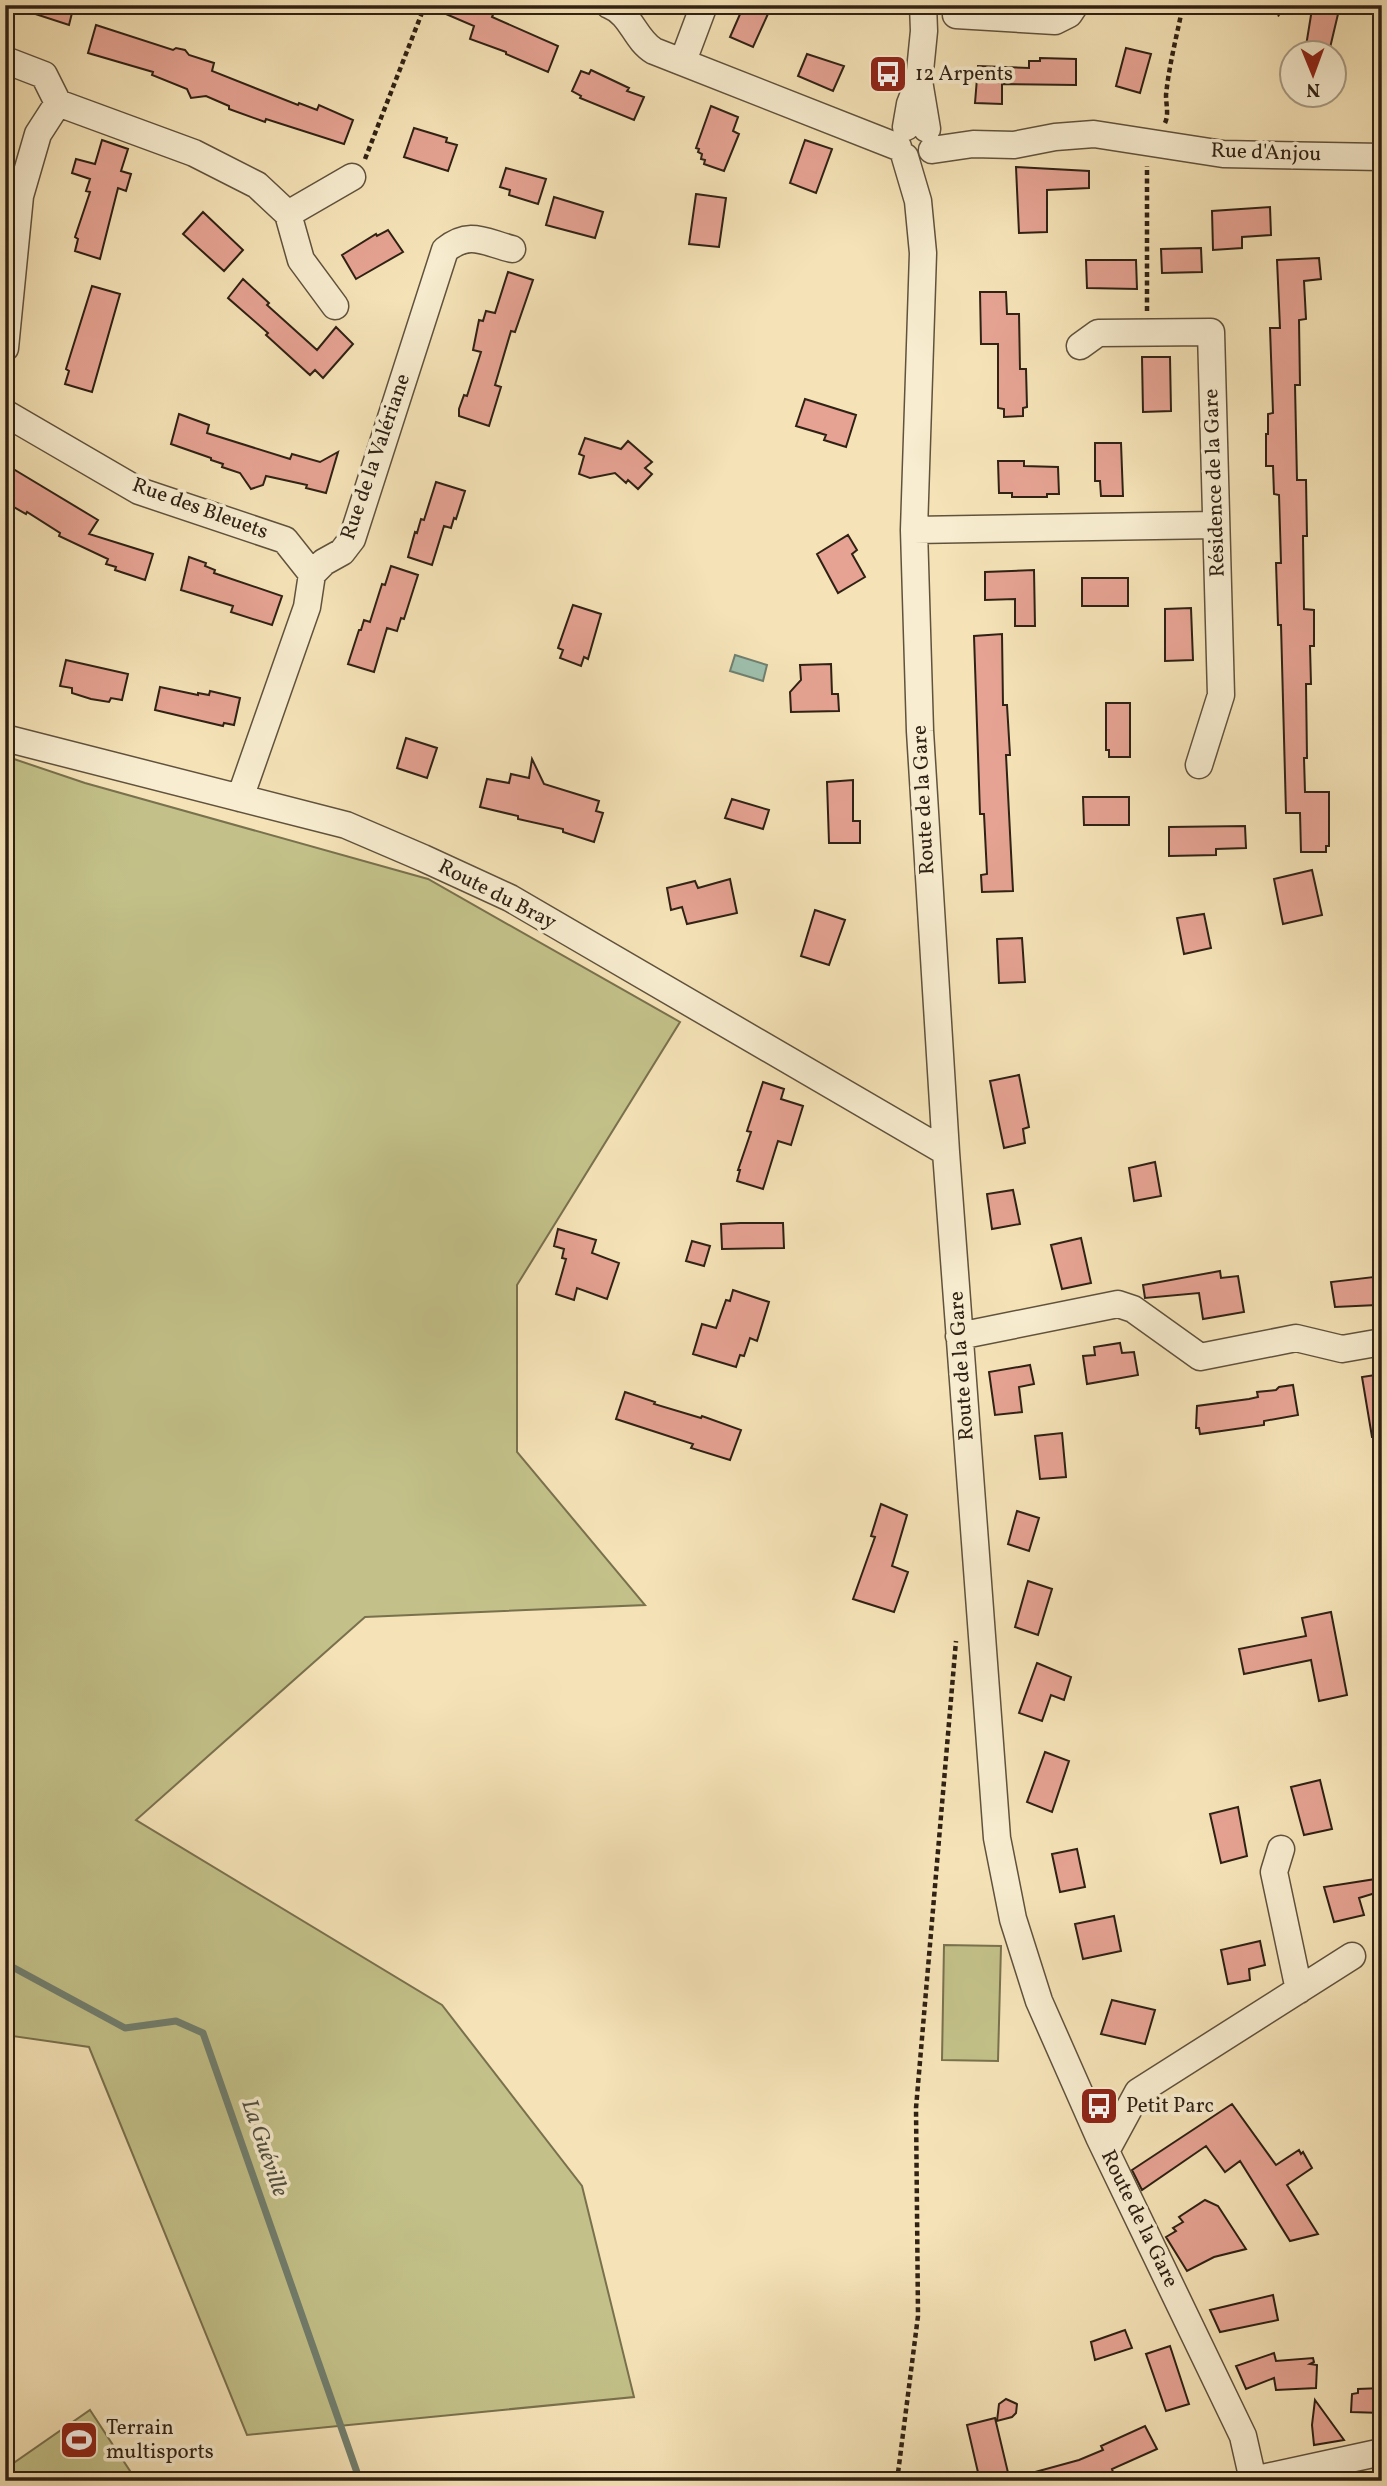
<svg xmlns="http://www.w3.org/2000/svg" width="1387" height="2486" viewBox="0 0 1387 2486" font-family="Vollkorn,serif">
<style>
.green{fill:#c3c189;stroke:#79714e;stroke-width:2}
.water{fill:#9dbeab;stroke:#717f6f;stroke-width:2}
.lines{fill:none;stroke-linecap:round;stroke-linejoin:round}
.stream{stroke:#717f6f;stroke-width:7}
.building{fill:#e6a393;stroke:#2f2114;stroke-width:2}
.minor-casing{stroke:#60523d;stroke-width:29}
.path{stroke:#2f2114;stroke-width:4.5;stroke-dasharray:5 3.5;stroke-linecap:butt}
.minor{stroke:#f8edd0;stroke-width:26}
.labels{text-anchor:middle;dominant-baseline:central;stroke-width:7;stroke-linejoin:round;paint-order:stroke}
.poi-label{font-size:21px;fill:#2f2114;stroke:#f8edd0;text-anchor:start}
.street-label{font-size:21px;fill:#2f2114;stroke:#f8edd0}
.water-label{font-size:23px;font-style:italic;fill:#505041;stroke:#f8edd0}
</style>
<rect width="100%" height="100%" fill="#f5e3b7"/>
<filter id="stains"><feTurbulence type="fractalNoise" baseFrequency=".00286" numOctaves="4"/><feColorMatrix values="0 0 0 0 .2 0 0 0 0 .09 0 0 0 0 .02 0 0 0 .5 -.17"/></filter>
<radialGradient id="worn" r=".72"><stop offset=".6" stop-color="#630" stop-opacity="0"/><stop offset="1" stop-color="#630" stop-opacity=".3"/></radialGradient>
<path class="green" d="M 5,756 L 85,783 L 428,879 L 680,1022 L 517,1285 L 517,1452 L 645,1605 L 365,1617 L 136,1820 L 442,2005 L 582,2186 L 634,2397 L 247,2435 L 89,2047 L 5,2035 Z
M 944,1945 L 1001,1946 L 998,2061 L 942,2060 Z
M 90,2410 L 132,2474 L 122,2481 L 7,2481 L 5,2469 Z"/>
<path class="water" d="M 735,655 L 767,665 L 763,681 L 730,671 Z"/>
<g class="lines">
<path class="stream" d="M 5,1963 L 125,2028 L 176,2021 L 203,2033 L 360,2481"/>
</g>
<path class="building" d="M 20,5 L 74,5 L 69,25 L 20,9 Z
M 425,5 L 497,5 L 492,17 L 558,46 L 548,72 L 506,54 L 506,52 L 470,39 L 474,26 Z
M 744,5 L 772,5 L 753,47 L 730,37 Z
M 1315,5 L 1335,5 L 1333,12 L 1338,14 L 1329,52 L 1306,46 L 1312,9 Z
M 96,25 L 173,50 L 176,48 L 185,50 L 189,55 L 214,63 L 212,71 L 298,105 L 299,103 L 317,110 L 319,105 L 353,120 L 344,144 L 266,119 L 265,122 L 229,109 L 229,106 L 206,96 L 191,98 L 187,89 L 152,75 L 153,72 L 88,53 Z
M 1126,48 L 1151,54 L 1140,93 L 1116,86 Z
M 807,54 L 844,66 L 833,91 L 798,76 Z
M 1040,58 L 1076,59 L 1076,85 L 1002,84 L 1002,104 L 975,103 L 978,66 L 1029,68 L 1029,61 L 1040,61 Z
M 591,70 L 629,88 L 627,91 L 644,97 L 634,120 L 580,98 L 581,96 L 572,91 L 581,71 L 589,74 Z
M 711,106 L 738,117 L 733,131 L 739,134 L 724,171 L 704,164 L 705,160 L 701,159 L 702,154 L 698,152 L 699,149 L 696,148 Z
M 414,128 L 447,138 L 446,142 L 457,145 L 448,171 L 404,157 Z
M 102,140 L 128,149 L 121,171 L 131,174 L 126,191 L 118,188 L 100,259 L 75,251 L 78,239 L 75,237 L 90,192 L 86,191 L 90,179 L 72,173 L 76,159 L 95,164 Z
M 805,140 L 832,149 L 816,193 L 790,183 Z
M 1016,167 L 1089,171 L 1089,188 L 1047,190 L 1047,232 L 1019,233 Z
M 506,168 L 546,179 L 538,204 L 509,195 L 510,190 L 500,187 Z
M 696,194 L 726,198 L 719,247 L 689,244 Z
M 554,197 L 603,212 L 595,238 L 546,225 Z
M 1270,207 L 1271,235 L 1242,237 L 1242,248 L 1213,250 L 1212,211 Z
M 203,212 L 243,250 L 224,271 L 183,234 Z
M 388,230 L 403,252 L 356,279 L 342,255 L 376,234 L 377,236 Z
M 1201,248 L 1202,272 L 1162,273 L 1161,249 Z
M 1319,258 L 1321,279 L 1304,281 L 1306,319 L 1299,320 L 1300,385 L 1295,385 L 1297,480 L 1306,480 L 1307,536 L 1303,536 L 1304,609 L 1314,610 L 1314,646 L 1310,646 L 1311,684 L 1306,684 L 1307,758 L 1304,758 L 1305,792 L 1329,792 L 1329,846 L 1326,846 L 1326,852 L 1301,852 L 1300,813 L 1286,813 L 1281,625 L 1278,625 L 1276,563 L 1281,563 L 1279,495 L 1274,494 L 1273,466 L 1266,466 L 1266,434 L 1268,434 L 1268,414 L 1273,413 L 1270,328 L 1280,328 L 1277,260 Z
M 1086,260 L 1136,260 L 1137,289 L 1087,288 Z
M 508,272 L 533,280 L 515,332 L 511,331 L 495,385 L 501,387 L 489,426 L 459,416 L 459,409 L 464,395 L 467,396 L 481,352 L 473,350 L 479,320 L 483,321 L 486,311 L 495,313 Z
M 243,279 L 269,303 L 267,305 L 317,350 L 336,327 L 353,344 L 323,378 L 315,370 L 310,375 L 266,335 L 268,333 L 228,298 Z
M 92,286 L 120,294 L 92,392 L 65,384 L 69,371 L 66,369 Z
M 980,292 L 1006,292 L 1007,314 L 1019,314 L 1020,369 L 1026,369 L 1027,407 L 1023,408 L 1023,416 L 1004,417 L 1004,409 L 998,408 L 998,344 L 981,344 Z
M 1142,357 L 1170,357 L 1171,411 L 1143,412 Z
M 805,399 L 856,415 L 846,447 L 824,440 L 826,435 L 796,426 Z
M 179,414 L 209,425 L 207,433 L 290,459 L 292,454 L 320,462 L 338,452 L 326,493 L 306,488 L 307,485 L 266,476 L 263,485 L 251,489 L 240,473 L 222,467 L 223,464 L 211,460 L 211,458 L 171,444 Z
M 585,438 L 621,449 L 628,441 L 652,462 L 645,468 L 652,474 L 638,489 L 628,480 L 626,483 L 615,473 L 590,478 L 579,474 L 584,456 L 579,454 Z
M 1095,443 L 1121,443 L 1123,496 L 1101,496 L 1100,481 L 1095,481 Z
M 998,461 L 1024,461 L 1024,466 L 1058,467 L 1059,494 L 1047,494 L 1047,497 L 1012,497 L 1012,493 L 999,493 Z
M 5,464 L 98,520 L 89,534 L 153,554 L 145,580 L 115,570 L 116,567 L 106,564 L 108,559 L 59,536 L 60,533 L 27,512 L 26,514 L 5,502 Z
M 436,482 L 465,491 L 456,519 L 454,518 L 451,528 L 444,526 L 432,565 L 408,557 L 415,532 L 417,533 L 421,519 L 424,520 Z
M 848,535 L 857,550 L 852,554 L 865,577 L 838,593 L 817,554 Z
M 189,557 L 206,563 L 205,566 L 215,570 L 214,573 L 282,596 L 272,625 L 231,612 L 233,606 L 181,590 Z
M 391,566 L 418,575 L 404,619 L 401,618 L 397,631 L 387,628 L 374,672 L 348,664 L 359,630 L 361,630 L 364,620 L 370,622 L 382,584 L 385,585 Z
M 1034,570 L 1035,626 L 1015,626 L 1015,599 L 985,600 L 985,572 Z
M 1082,578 L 1128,578 L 1128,606 L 1082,606 Z
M 573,605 L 601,614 L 588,659 L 584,657 L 581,666 L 560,658 L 563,650 L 558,648 Z
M 1191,608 L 1193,660 L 1165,661 L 1165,609 Z
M 1002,634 L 1003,705 L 1007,705 L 1010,755 L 1006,755 L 1013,891 L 982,892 L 981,875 L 987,874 L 984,814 L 980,814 L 974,636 Z
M 66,660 L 128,674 L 122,700 L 111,698 L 109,702 L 91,699 L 72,693 L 72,688 L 60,686 Z
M 831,664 L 832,694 L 838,694 L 839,711 L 791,712 L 790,692 L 801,680 L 800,665 Z
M 160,687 L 198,695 L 198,693 L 209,695 L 210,691 L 240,698 L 234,725 L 224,723 L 223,726 L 155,710 Z
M 1106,703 L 1130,703 L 1130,757 L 1109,757 L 1109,750 L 1106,750 Z
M 406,738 L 437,748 L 427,778 L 397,768 Z
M 532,759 L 544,784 L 599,801 L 596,811 L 603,813 L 594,842 L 563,832 L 563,829 L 518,819 L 518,816 L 480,807 L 487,779 L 509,783 L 511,774 L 529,778 Z
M 853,780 L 853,821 L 860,821 L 860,843 L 829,843 L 827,782 Z
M 1083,797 L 1129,797 L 1129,825 L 1084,825 Z
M 732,799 L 769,810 L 763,829 L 725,818 Z
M 1245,826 L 1246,848 L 1216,849 L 1216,855 L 1169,856 L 1169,827 Z
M 1312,870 L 1322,915 L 1283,924 L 1274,879 Z
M 730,879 L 737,913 L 687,924 L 682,907 L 671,910 L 667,888 L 695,881 L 698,888 Z
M 815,910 L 845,920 L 829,965 L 801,956 Z
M 1204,914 L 1211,948 L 1184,954 L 1177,918 Z
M 1022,938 L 1025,982 L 999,983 L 997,939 Z
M 1019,1075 L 1029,1127 L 1023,1129 L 1025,1143 L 1004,1148 L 990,1081 Z
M 763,1082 L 784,1089 L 781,1099 L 803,1106 L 791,1145 L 778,1141 L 763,1189 L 737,1181 L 740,1170 L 738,1170 L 751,1132 L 747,1131 Z
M 1155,1162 L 1161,1196 L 1134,1201 L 1129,1168 Z
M 1013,1190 L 1020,1224 L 992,1229 L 987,1194 Z
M 740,1223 L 783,1223 L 784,1248 L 722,1249 L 721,1224 Z
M 558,1229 L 596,1240 L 592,1253 L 619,1263 L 607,1299 L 577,1288 L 574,1300 L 556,1294 L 566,1259 L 562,1258 L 564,1249 L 554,1246 Z
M 1081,1238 L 1091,1283 L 1062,1289 L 1051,1245 Z
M 692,1241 L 710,1246 L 704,1266 L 686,1261 Z
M 1220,1271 L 1221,1278 L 1238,1276 L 1244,1312 L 1203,1319 L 1199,1293 L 1145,1298 L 1143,1285 Z
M 1382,1276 L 1382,1296 L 1377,1305 L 1335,1307 L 1331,1282 Z
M 733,1290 L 769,1302 L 757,1341 L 750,1338 L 744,1356 L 740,1355 L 736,1367 L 693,1354 L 702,1324 L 716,1328 L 726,1300 L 730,1301 Z
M 1120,1343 L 1122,1353 L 1134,1352 L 1138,1375 L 1087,1384 L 1083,1356 L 1095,1355 L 1094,1347 Z
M 1030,1365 L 1034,1384 L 1019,1387 L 1022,1412 L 995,1415 L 989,1372 Z
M 1382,1374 L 1382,1436 L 1372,1437 L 1362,1377 Z
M 1293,1385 L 1298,1415 L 1264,1421 L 1264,1425 L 1200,1434 L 1199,1428 L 1196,1428 L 1197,1406 L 1249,1399 L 1258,1397 L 1257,1392 L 1276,1390 L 1279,1387 Z
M 625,1392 L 655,1402 L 654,1404 L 701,1418 L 702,1416 L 741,1430 L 730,1460 L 691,1448 L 693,1444 L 616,1419 Z
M 1062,1433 L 1066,1477 L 1040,1479 L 1035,1436 Z
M 881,1504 L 907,1515 L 892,1566 L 908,1572 L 894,1612 L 853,1599 L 875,1537 L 871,1536 Z
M 1017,1511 L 1039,1518 L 1029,1551 L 1008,1544 Z
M 1028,1581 L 1052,1589 L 1038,1635 L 1015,1627 Z
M 1331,1612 L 1347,1695 L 1319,1701 L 1311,1660 L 1244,1674 L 1239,1649 L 1306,1636 L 1302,1618 Z
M 1037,1663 L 1071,1677 L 1064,1700 L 1051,1695 L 1042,1721 L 1019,1713 Z
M 1045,1752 L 1069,1761 L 1052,1812 L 1027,1802 Z
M 1320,1780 L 1332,1829 L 1304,1835 L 1291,1787 Z
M 1238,1807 L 1247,1856 L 1221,1863 L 1210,1814 Z
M 1077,1849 L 1085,1887 L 1060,1892 L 1052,1854 Z
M 1382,1878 L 1382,1891 L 1359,1898 L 1364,1915 L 1334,1922 L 1324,1887 Z
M 1114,1916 L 1121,1951 L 1083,1959 L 1075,1924 Z
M 1260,1941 L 1265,1965 L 1249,1969 L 1250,1980 L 1228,1984 L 1221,1950 Z
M 1112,2000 L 1155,2010 L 1145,2044 L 1101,2034 Z
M 1232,2104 L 1276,2165 L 1299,2150 L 1301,2154 L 1303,2152 L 1312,2168 L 1287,2185 L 1318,2234 L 1290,2241 L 1240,2161 L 1225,2172 L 1206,2146 L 1142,2190 L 1132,2170 Z
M 1205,2200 L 1218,2206 L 1246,2249 L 1214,2257 L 1187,2271 L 1166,2237 L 1176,2231 L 1173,2228 L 1183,2222 L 1179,2217 Z
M 1273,2295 L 1278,2320 L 1220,2332 L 1210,2310 Z
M 1125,2330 L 1132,2348 L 1095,2360 L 1091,2342 Z
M 1170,2346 L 1189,2404 L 1166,2411 L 1146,2354 Z
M 1274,2353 L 1276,2361 L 1313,2358 L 1314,2362 L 1310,2364 L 1317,2365 L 1316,2388 L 1276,2390 L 1274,2378 L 1246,2389 L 1236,2366 Z
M 1382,2388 L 1382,2413 L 1351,2412 L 1352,2394 L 1358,2393 L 1358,2389 Z
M 1006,2399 L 1017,2404 L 1016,2413 L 1012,2417 L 997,2421 L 999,2404 Z
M 1315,2400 L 1344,2440 L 1314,2445 L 1312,2425 Z
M 995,2418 L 1010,2481 L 980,2481 L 967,2425 Z
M 1145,2426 L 1157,2449 L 1112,2469 L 1116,2481 L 1024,2481 L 1024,2475 L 1079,2460 L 1103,2450 L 1101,2446 Z"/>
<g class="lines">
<defs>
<path id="minor" d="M 609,5 C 632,14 634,39 654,51 L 898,147
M 923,5 L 924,31 L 919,81 L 927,129
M 956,15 L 1055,21 L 1069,14 L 1075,5
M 5,60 L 44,75 L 58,103 L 194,153 L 257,185 L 288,214 L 301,260 L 335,306
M 683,61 L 704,5
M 906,127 L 910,104 L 917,86
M 932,150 L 973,144 L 1014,145 L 1055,137 L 1094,134 L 1223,154 L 1382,157
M 905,157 L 918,201 L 923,253 L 914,530 L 920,731 L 946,1152 L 997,1838 L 1013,1919 L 1039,2001 L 1099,2137 L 1243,2436 L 1253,2480
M 288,214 L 352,177
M 1080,346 L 1098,333 L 1211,332 L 1221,695 L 1199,765
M 5,348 L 20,196 L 38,134 L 58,103
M 5,413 L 139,491 L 285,540 L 312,574
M 914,530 L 1216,525
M 5,738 L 346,825 L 423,858 L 510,898 L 946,1152
M 240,798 L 307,607 L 312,574 L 324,562 L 342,552 L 352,539 L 445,250 C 470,230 484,242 512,249
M 959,1336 L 1118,1304 L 1133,1309 L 1200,1357 L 1296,1338 L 1342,1349 L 1382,1342
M 1281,1849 L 1274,1872 L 1299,1990
M 1106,2151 L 1138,2092 L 1352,1956
M 1253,2480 L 1382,2452"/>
</defs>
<use href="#minor" class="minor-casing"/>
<path class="path" d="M 1264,5 L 1280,15
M 1165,123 C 1169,114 1166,105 1166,95 C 1169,65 1177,35 1183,5
M 365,159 L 425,5
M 1147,311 L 1147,166
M 897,2481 L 918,2316 L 916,2108 L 956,1641"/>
<use href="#minor" class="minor"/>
</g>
<defs>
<symbol id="bus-square" viewBox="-11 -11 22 22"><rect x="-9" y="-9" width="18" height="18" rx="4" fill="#8f2418" stroke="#f8edd0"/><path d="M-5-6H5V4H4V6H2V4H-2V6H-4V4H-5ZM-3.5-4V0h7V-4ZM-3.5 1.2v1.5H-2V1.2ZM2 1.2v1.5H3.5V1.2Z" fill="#fff"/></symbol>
<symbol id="stadium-square" viewBox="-11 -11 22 22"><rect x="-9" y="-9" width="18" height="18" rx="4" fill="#8f2418" stroke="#f8edd0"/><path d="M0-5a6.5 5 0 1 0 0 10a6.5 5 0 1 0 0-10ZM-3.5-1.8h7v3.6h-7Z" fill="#fff"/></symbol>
</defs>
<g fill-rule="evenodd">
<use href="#bus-square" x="866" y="52" width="44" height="44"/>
<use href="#bus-square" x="1077" y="2084" width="44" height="44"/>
<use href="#stadium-square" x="57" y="2418" width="44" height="44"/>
</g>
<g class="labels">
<g class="poi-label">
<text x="915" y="74">12 Arpents</text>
<text x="1126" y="2106">Petit Parc</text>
<text x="106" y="2428">Terrain<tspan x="106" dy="24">multisports</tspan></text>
</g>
<g class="street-label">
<text transform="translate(1266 153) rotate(2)">Rue d'Anjou</text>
<text transform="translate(376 457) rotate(-71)">Rue de la Valériane</text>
<text transform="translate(1215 483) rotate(-92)">Résidence de la Gare</text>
<text transform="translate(200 509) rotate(20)">Rue des Bleuets</text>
<text transform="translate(924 800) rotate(-93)">Route de la Gare</text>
<text transform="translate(497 895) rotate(27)">Route du Bray</text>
<text transform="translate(962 1366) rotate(-94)">Route de la Gare</text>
<text transform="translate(1139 2219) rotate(64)">Route de la Gare</text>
</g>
<g class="water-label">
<text transform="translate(264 2148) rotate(71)">La Guéville</text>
</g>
</g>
<rect width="1387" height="2486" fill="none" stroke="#f5e3b7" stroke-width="28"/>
<rect x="7" y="7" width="1373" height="2472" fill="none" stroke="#2f2114" stroke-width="3.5"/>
<rect x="14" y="14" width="1359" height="2458" fill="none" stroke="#2f2114" stroke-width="2"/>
<g transform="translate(1313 74) rotate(179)"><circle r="33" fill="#f8edd0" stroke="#a89b85" stroke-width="2"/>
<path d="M0-5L12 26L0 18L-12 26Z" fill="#8f2418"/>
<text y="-10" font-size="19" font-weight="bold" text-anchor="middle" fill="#2f2114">N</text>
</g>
<rect width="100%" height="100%" filter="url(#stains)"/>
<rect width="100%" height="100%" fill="url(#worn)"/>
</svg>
